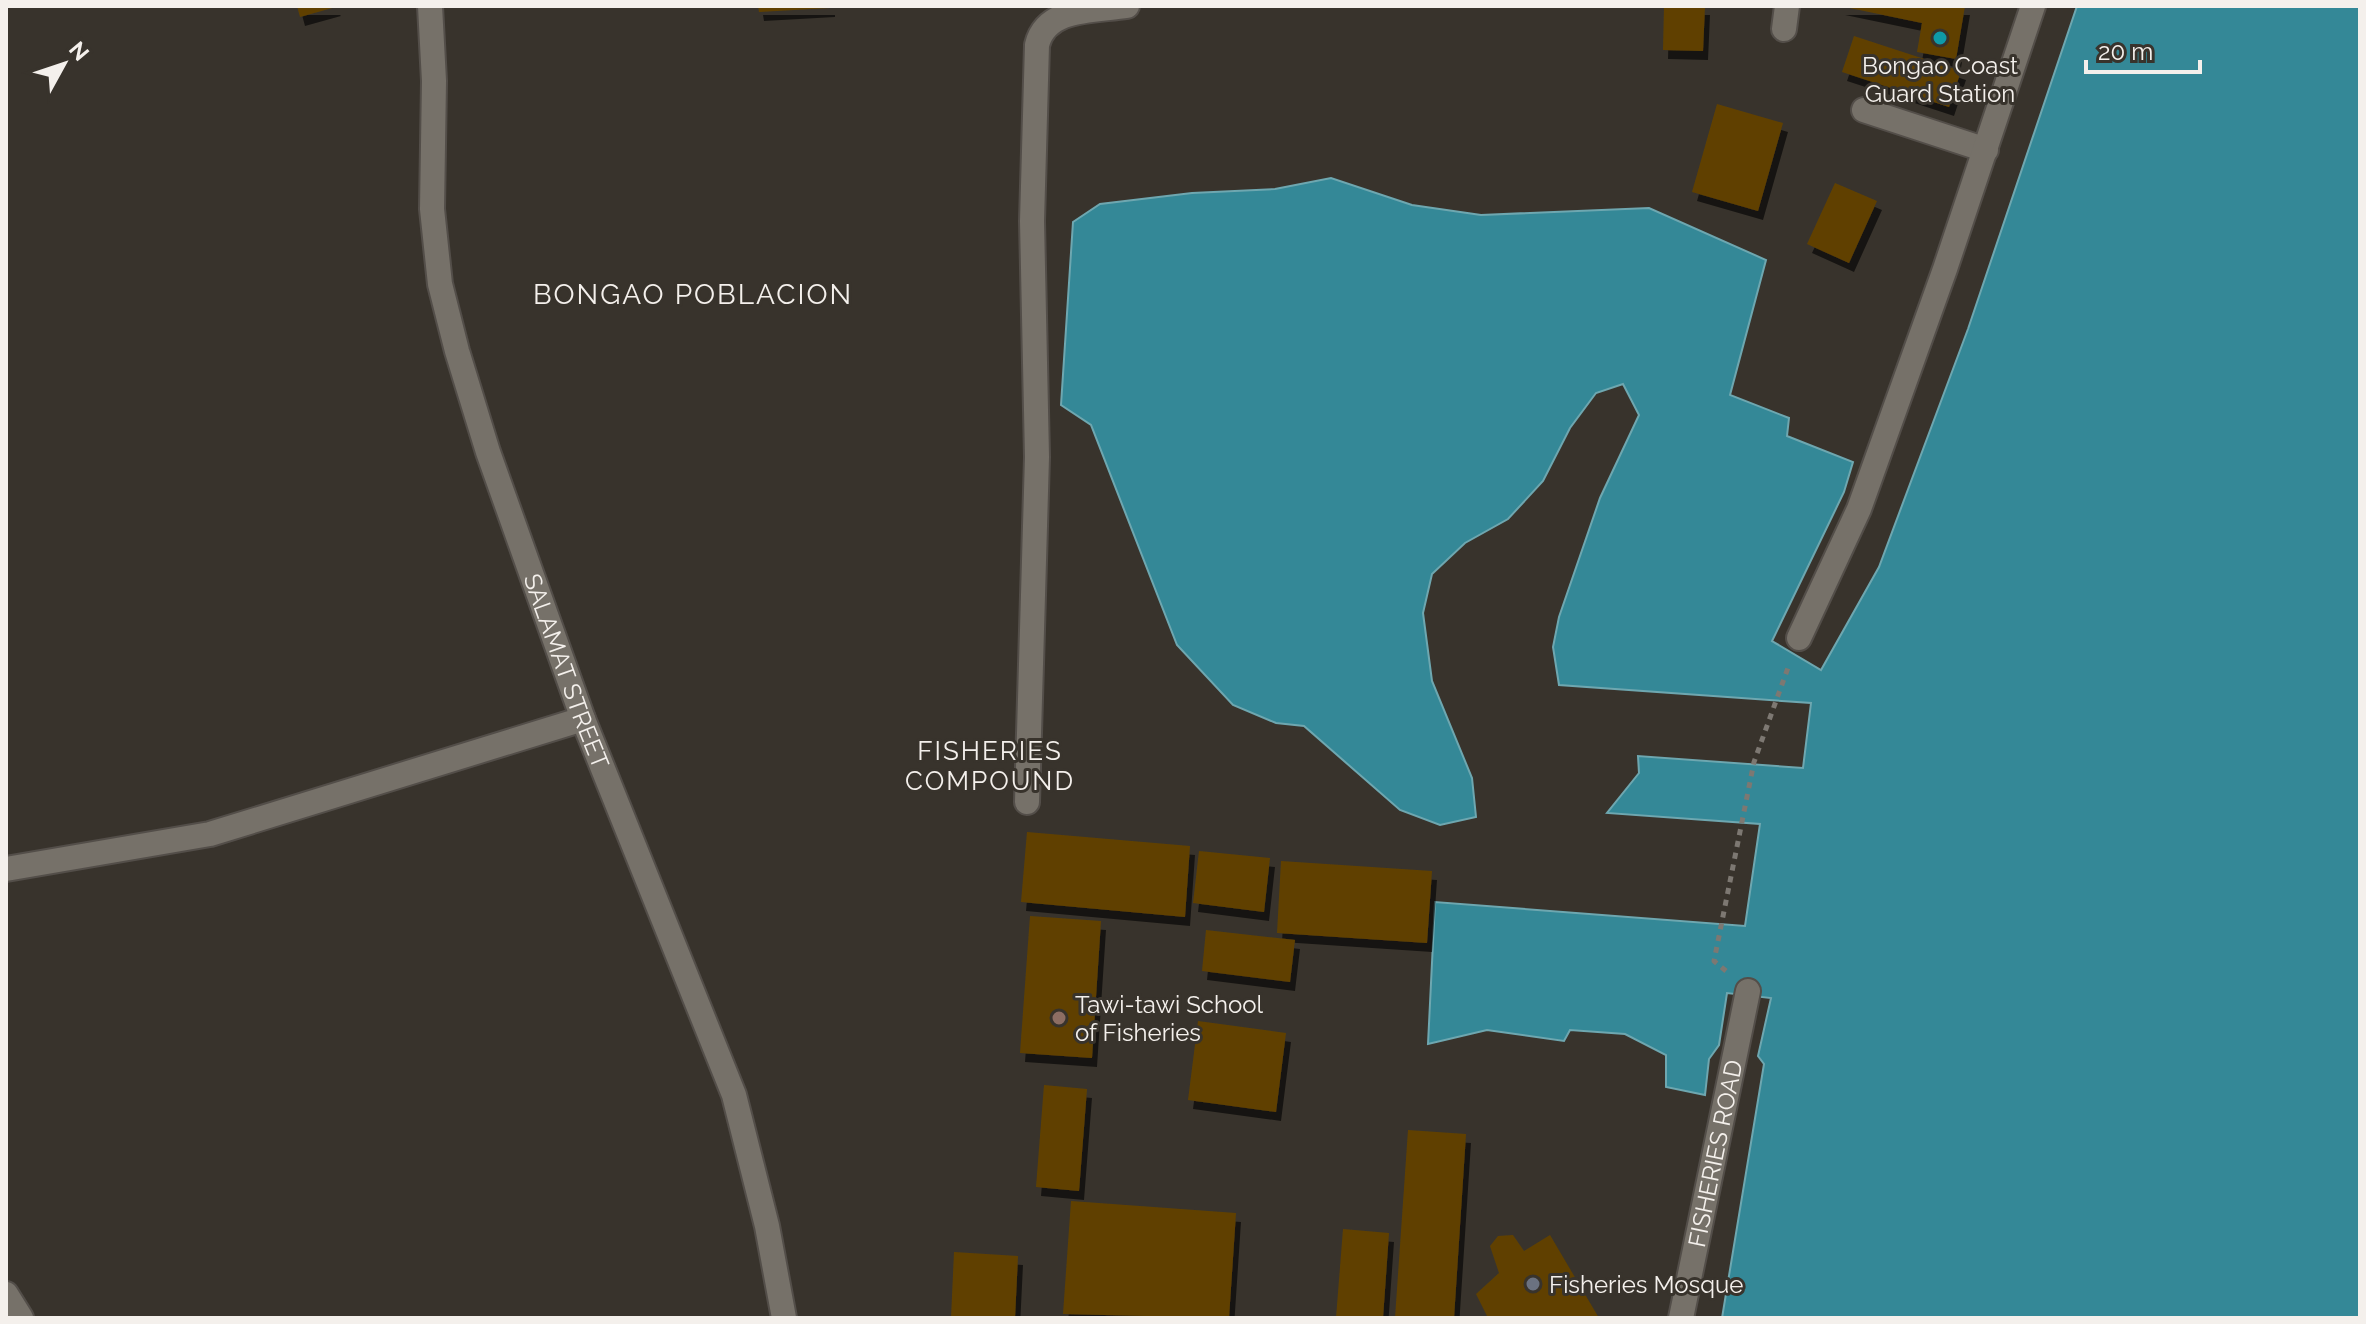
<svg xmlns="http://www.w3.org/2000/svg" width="2366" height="1324" viewBox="0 0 2366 1324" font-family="Raleway,sans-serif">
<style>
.water{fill:#348897;stroke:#6ea7b0;stroke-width:2}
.building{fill:#604102;filter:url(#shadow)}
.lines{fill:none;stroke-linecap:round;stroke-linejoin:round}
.minor-casing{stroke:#534e49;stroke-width:28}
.path{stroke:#7d7872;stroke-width:5;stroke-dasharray:6 6;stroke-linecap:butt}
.minor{stroke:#767169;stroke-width:24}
.culture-dot{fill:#0f9aa8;stroke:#38332c;stroke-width:3}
.education-dot{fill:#8d6e63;stroke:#38332c;stroke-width:3}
.worship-dot{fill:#6b7280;stroke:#38332c;stroke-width:3}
.labels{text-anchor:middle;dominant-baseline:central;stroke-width:6;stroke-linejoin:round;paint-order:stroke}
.poi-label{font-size:24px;fill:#f4f0ec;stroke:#38332c;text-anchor:start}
.street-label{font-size:24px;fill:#f4f0ec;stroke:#38332c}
.neighbourhood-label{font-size:26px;letter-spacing:2px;fill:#f4f0ec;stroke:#38332c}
.quarter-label{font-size:28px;letter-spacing:2px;fill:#f4f0ec;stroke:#38332c}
</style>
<defs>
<filter id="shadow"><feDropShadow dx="5" dy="9" stdDeviation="0" flood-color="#0009"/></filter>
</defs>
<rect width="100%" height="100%" fill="#38332c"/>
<path class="water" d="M 2077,6 L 2360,6 L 2360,1318 L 1722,1318 L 1764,1064 L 1758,1056 L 1771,998 L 1727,993 L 1719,1045 L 1709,1059 L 1705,1095 L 1666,1087 L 1666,1055 L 1625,1034 L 1570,1030 L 1564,1041 L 1487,1030 L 1428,1044 L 1435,902 L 1745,926 L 1760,824 L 1607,813 L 1639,773 L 1638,756 L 1803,768 L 1811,703 L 1559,685 L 1553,647 L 1559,617 L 1600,498 L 1639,415 L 1623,384 L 1596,393 L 1570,428 L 1543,481 L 1508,519 L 1465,543 L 1432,574 L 1423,613 L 1432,681 L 1472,778 L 1476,817 L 1440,825 L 1400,810 L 1304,726 L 1276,723 L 1233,705 L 1177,645 L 1091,425 L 1061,405 L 1073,222 L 1100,204 L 1192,193 L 1275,189 L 1331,178 L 1412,205 L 1481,215 L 1649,208 L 1766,260 L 1730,395 L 1789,418 L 1787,436 L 1853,462 L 1844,492 L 1772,641 L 1821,670 L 1879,567 L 1968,329 Z"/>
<path class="building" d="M 297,6 L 335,6 L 336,7 L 300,17 Z
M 758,6 L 830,6 L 830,8 L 759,12 Z
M 1664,6 L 1705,6 L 1703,51 L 1663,50 Z
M 1840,6 L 1965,6 L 1956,59 L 1917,52 L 1922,23 Z
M 1854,36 L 1961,71 L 1949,107 L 1842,72 Z
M 1717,104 L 1783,123 L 1758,211 L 1692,192 Z
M 1835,183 L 1877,201 L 1849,263 L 1807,244 Z
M 1027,832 L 1190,846 L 1185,917 L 1021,902 Z
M 1199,851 L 1270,858 L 1264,912 L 1193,903 Z
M 1281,861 L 1432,871 L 1427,943 L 1277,933 Z
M 1030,916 L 1101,921 L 1092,1058 L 1020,1053 Z
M 1206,930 L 1295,940 L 1290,982 L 1202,971 Z
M 1198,1021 L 1286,1033 L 1276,1112 L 1188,1100 Z
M 1044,1085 L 1087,1089 L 1079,1191 L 1036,1187 Z
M 1408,1130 L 1466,1134 L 1454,1318 L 1395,1318 Z
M 1071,1201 L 1236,1213 L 1229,1318 L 1063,1314 Z
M 1343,1229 L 1389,1233 L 1383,1318 L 1336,1318 Z
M 1513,1235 L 1524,1251 L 1550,1235 L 1599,1318 L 1488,1318 L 1476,1294 L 1499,1273 L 1490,1246 L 1498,1236 Z
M 954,1252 L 1018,1256 L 1015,1318 L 951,1318 Z"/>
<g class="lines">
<defs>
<g id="minor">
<path id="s1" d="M 430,6 L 434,81 L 432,209 L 440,284 L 457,351 L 488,452 L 583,719 L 734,1095 L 767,1226 L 784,1318"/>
<path d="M 1784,29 L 1787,6"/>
<path d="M 1864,110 L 1986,150"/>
<path d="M 1799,638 L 1859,509 L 1945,269 L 2033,6"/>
<path d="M 1027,802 L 1037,457 L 1032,221 L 1037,45 C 1046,7 1094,11 1127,6"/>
<path d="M 6,869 L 210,834 L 583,719"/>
<path d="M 6,1294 L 21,1318"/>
<path id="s2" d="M 1681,1318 L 1748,991"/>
</g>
</defs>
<use href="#minor" class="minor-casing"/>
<path class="path" d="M 1726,971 L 1714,961 L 1754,762 L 1789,665"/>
<use href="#minor" class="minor"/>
</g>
<circle class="culture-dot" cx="1940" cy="38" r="8"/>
<circle class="education-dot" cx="1059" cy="1018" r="8"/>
<circle class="worship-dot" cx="1533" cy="1284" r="8"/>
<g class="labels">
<g class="poi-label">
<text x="1940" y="65" text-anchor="middle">Bongao Coast<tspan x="1940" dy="28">Guard Station</tspan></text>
<text x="1075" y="1004">Tawi-tawi School<tspan x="1075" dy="28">of Fisheries</tspan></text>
<text x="1549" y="1284">Fisheries Mosque</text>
</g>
<g class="street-label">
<text stroke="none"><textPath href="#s1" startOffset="686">SALAMAT STREET</textPath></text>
<text stroke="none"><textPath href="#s2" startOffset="168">FISHERIES ROAD</textPath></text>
</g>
<g class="neighbourhood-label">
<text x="990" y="751">FISHERIES<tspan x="990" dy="30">COMPOUND</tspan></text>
</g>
<g class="quarter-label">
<text x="693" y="294">BONGAO POBLACION</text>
</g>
</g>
<rect width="2366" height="1324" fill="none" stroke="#f4f0ec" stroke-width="16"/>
<g transform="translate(64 64) rotate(50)" stroke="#38332c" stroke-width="6" paint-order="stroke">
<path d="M0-6L14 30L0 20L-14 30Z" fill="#f4f0ec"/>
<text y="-12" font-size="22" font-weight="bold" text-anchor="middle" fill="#f4f0ec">N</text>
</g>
<path d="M2086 60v12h114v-12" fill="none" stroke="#f4f0ec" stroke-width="4"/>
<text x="2098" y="60" font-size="24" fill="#f4f0ec" stroke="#38332c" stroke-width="6" paint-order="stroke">20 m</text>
</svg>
